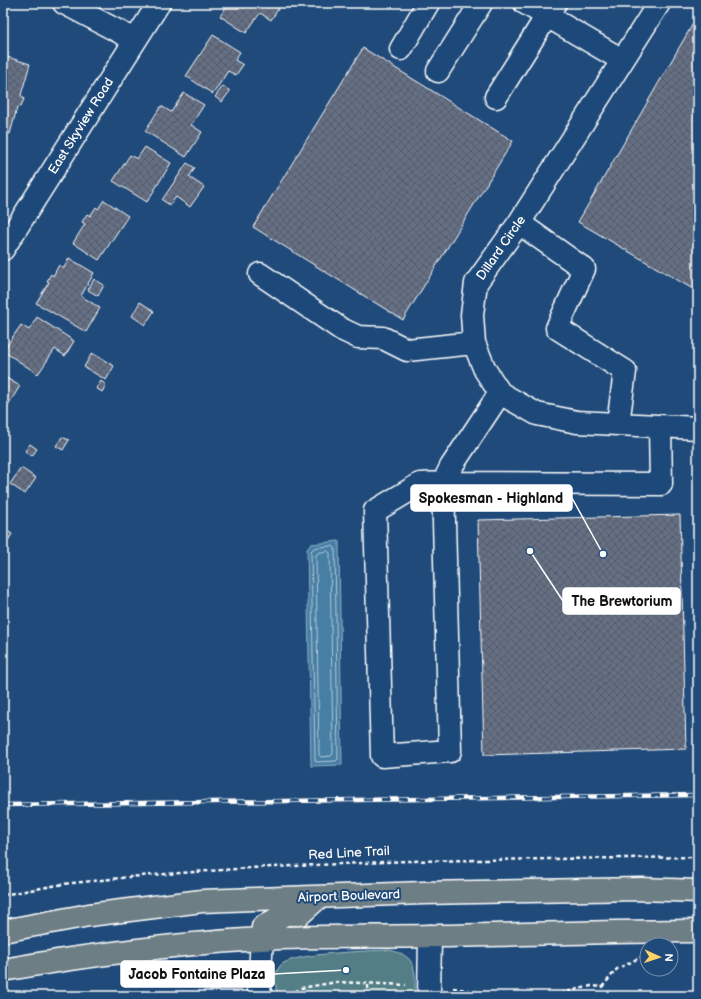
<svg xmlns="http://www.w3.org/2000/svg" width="701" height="999" viewBox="0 0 701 999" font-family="'Balsamiq Sans',sans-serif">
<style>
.green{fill:#537e86;stroke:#a9bec2}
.water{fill:#467ea3;stroke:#90b2c8}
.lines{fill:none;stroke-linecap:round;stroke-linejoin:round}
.shore{stroke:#b5cbda;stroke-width:1}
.building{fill:url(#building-cross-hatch);stroke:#fff}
.minor-casing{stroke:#fff;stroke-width:25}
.major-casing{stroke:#fff;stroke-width:25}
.path{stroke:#fff;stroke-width:2.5;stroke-dasharray:4 3;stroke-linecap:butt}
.minor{stroke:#1f4a7a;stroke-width:22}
.major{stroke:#6d7e84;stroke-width:22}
.rail-casing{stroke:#fff;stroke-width:4.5}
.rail{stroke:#1f4a7a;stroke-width:3;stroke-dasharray:9;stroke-linecap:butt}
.labels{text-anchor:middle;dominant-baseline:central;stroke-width:4;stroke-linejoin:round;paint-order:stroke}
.street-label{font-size:13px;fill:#fff;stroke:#1f4a7a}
.leader{fill:none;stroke:#fff;stroke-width:1.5}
.callout-dot{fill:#fff;stroke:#1f4a7a;stroke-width:1.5}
.callout{fill:#fff;stroke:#fff;stroke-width:1.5}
.callout-label{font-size:14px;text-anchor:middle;font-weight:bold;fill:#111}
</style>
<defs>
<pattern id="building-cross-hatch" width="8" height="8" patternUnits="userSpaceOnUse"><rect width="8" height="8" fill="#656f86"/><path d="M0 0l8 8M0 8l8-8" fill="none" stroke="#565a63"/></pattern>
</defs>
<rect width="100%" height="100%" fill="#1f4a7a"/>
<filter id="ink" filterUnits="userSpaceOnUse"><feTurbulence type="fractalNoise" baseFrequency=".025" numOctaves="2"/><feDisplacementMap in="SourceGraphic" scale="8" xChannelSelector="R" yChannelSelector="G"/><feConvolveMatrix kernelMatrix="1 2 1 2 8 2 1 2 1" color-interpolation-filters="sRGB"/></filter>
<g filter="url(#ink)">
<path class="green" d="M 389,950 C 418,956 415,970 415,996 L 277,996 C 276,986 273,974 280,966 C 289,953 370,951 389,950 Z"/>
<path class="water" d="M 339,541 L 342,765 L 311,766 L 307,549 L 311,544 Z"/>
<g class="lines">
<path class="shore" d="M 333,546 L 335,548 L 338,759 L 336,761 L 316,762 L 315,760 L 311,551 L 314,548 Z
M 328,551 L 330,553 L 333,754 L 331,756 L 321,757 L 319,755 L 316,555 L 318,553 Z"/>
</g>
<path class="building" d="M 229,3 L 282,3 L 271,20 L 260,13 L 246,33 L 220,16 Z
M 698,15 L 698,292 L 578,222 Z
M 213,35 L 240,52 L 235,60 L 243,65 L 236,75 L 228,71 L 213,94 L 186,76 Z
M 363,48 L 513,141 L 403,320 L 253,227 Z
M 3,51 L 8,53 L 7,57 L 30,64 L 21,95 L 24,99 L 21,106 L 17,108 L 10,134 L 3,132 Z
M 223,86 L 230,91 L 222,102 L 215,97 Z
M 184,93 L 204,105 L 191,125 L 202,132 L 186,157 L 145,131 L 161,106 L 171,112 Z
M 145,147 L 171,163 L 147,202 L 113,181 L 130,155 L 137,159 Z
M 187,163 L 195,168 L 189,177 L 204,187 L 190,207 L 176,197 L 170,205 L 162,200 Z
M 104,200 L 128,216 L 99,260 L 73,243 L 85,224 L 82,222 L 87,214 L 90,216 L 96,207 L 98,209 Z
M 69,258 L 94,273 L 81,296 L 100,308 L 86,332 L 36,303 L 49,282 L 47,281 L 51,274 L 53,276 L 59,265 L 64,268 Z
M 94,279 L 104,285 L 98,296 L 88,290 Z
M 140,302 L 154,311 L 145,325 L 132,316 Z
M 37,317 L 74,341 L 65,356 L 55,349 L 38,374 L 3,351 L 21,325 L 29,330 Z
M 92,353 L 114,366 L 106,380 L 84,367 Z
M 3,376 L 20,386 L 3,413 Z
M 101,381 L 106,385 L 102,392 L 96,388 Z
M 62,437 L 69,440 L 63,450 L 56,446 Z
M 30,444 L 37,449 L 32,456 L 25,451 Z
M 21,468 L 36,478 L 25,494 L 10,484 Z
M 680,515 L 686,749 L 484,755 L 478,520 Z
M 4,529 L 12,534 L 6,544 L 3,542 L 3,531 Z"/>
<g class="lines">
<defs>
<path id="minor" d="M 64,3 L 135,40
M 525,3 L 622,60
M 659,3 L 519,223 L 476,283 L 472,315 L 474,343 L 485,370 L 500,393 L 537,414 L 577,422 L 698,428
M 401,49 L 428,3
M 438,71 L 481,3
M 496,97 L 555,3
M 519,223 L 584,269 L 557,328 L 625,371 L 618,424
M 3,249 L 159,3
M 260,274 L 341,329 L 358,337 L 383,338 L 407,350 L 474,343
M 500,393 L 451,467 L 443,483 L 420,484 L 375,511 L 382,756 L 450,751 L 443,483 L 661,484 L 660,426
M 261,996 L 259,988 L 262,939
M 429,996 L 430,936"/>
<path id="major" d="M 3,931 L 89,915 L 202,901 L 423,893 L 641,889 L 698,891
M 262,939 L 263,927 L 285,914 L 300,914 L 319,897
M 3,970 C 88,955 174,944 260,939 C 317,936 375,937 432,936 C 521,935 609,931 698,931"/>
</defs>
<use href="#minor" class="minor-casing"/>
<use href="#major" class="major-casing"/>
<path class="path" d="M 3,895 L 63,884 L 140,876 L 249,868 L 408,861 L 698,857
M 453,988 L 493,994 L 523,996
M 289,996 L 301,988 L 337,982 L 406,985
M 368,996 L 368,984
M 540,996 L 562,993 L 591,986 L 602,987 L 617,969 L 641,957"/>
<use href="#minor" class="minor"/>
<use href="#major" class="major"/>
<defs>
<path id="rail" d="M 3,805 L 698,795"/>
</defs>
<use href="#rail" class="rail-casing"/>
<use href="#rail" class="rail"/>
</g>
</g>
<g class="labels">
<g class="street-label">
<text transform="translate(81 126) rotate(-58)">East Skyview Road</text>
<text transform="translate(501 248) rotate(-55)">Dillard Circle</text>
<text transform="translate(349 853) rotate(-3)">Red Line Trail</text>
<text transform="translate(349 896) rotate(-2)">Airport Boulevard</text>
</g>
</g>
<path class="leader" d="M603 554L572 498M530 551L563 601M346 970L274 974"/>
<g class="callout-dot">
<circle cx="603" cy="554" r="4"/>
<circle cx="530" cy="551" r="4"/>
<circle cx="346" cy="970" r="4"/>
</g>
<g class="callout">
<rect x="411" y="485" width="161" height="26" rx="4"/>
<rect x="563" y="588" width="117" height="26" rx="4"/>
<rect x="121" y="961" width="153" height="26" rx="4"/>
</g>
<g class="callout-label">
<text x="491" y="503">Spokesman - Highland</text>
<text x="622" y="606">The Brewtorium</text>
<text x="197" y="979">Jacob Fontaine Plaza</text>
</g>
<rect width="701" height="999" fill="none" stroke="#1f4a7a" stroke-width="16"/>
<rect x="8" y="8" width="685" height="983" fill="none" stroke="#fff" stroke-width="1.5" filter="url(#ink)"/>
<g transform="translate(659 957) rotate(93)"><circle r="19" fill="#1f4a7a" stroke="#7992af"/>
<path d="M0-3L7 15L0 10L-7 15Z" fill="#ffd166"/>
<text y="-6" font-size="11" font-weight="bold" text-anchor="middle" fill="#ffffff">N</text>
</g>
</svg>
